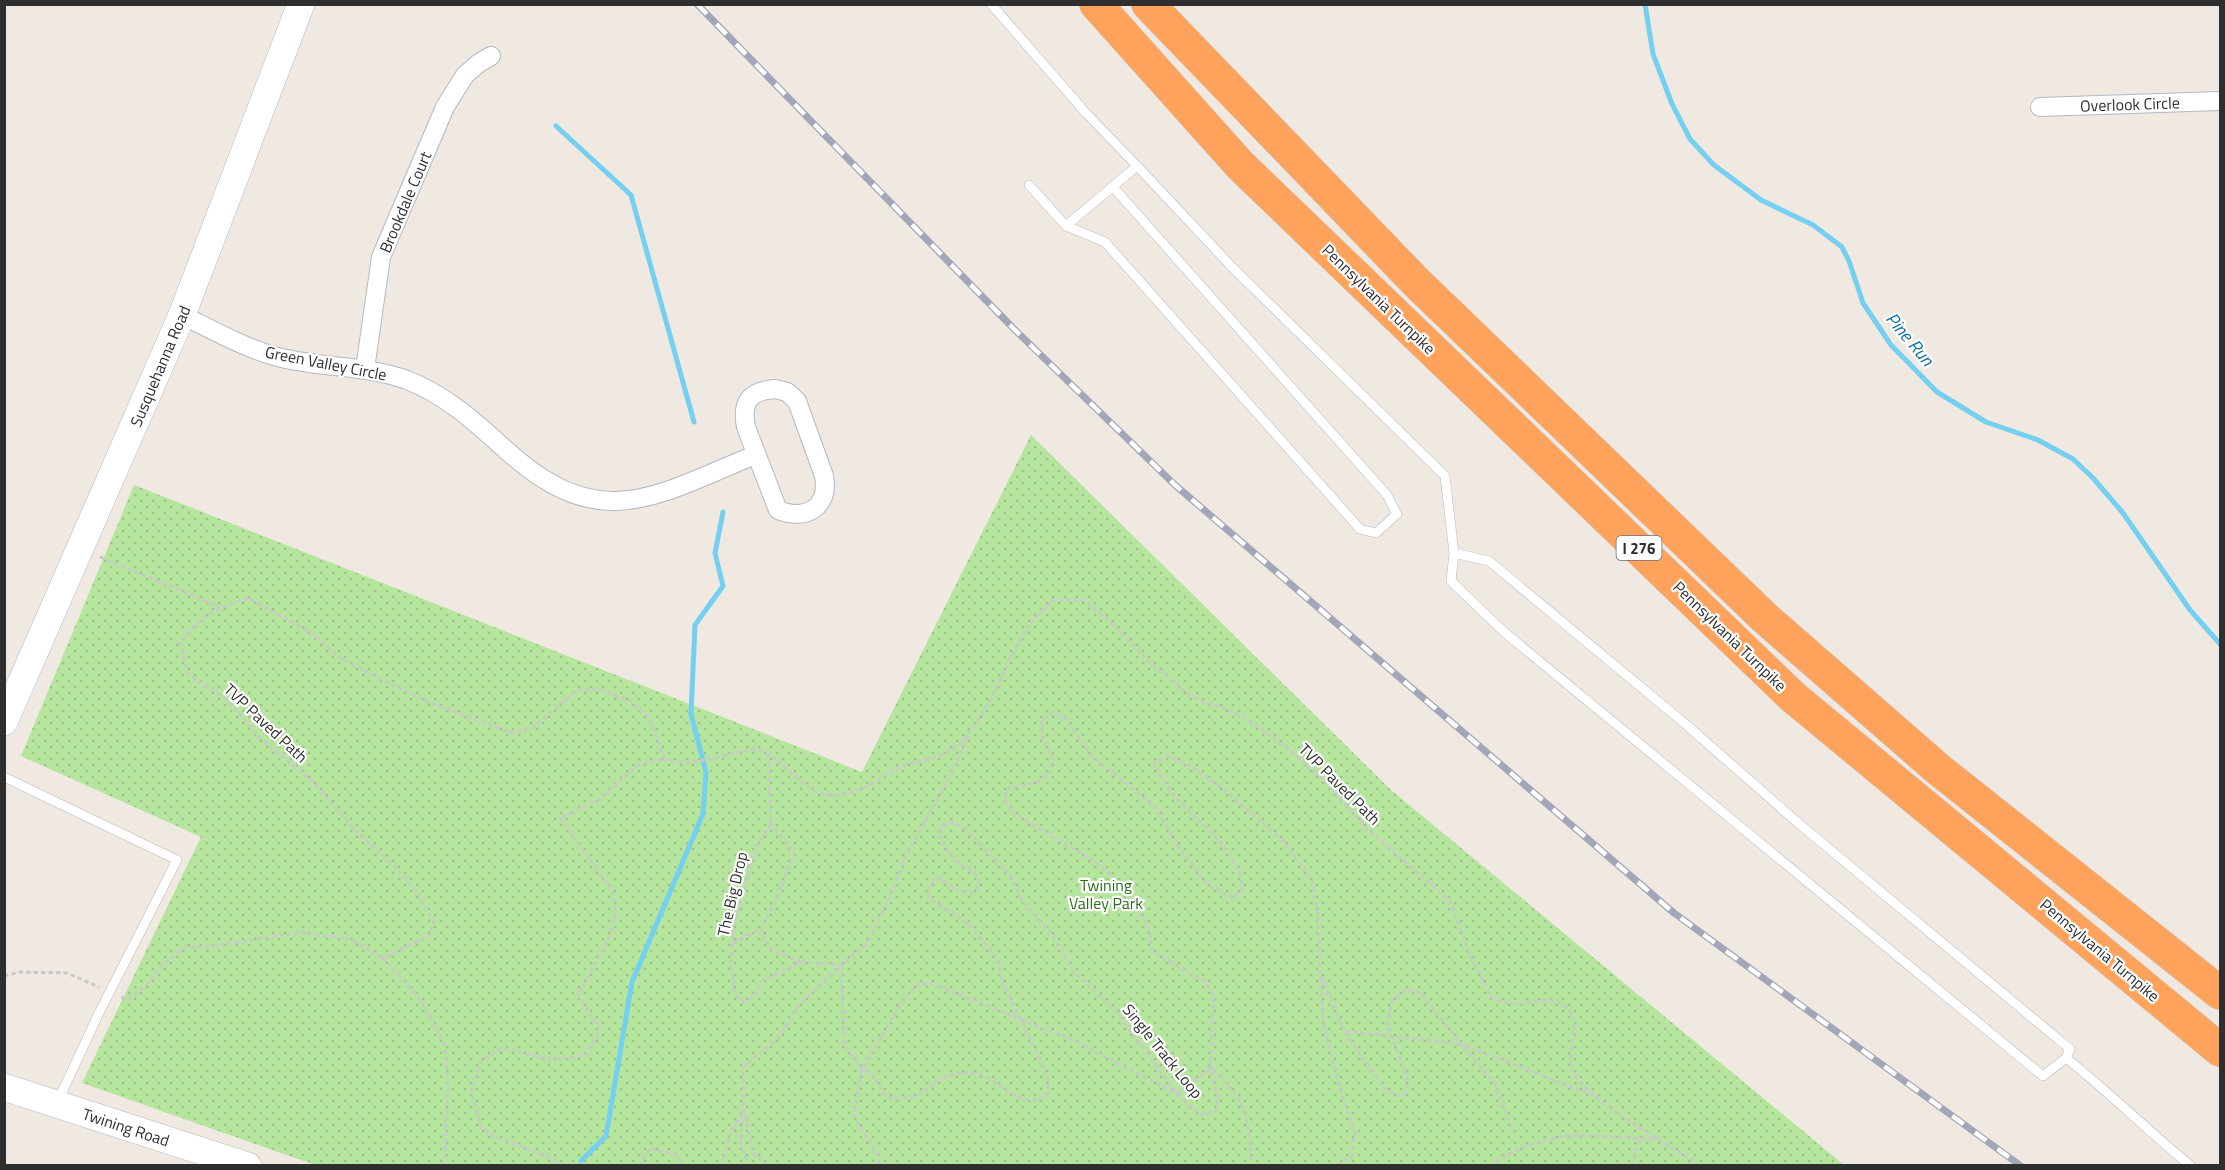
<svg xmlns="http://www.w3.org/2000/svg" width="2225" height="1170" viewBox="0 0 2225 1170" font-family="'Titillium Web',sans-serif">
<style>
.park{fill:url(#park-dots)}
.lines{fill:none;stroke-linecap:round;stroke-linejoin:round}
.stream{stroke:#75cff0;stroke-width:5}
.lane-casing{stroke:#b4b7c1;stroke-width:10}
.street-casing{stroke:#b4b7c1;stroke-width:20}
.secondary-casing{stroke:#b4b7c1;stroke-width:28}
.highway-casing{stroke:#c9c9c9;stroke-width:34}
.path{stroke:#c9c9c9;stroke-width:3;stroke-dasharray:4.5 3;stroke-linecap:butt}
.lane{stroke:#fff;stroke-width:9}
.street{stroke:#fff;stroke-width:18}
.secondary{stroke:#fff;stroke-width:27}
.highway{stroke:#ffa35c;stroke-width:33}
.rail-casing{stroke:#a3a6b8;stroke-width:7}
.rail{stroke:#fff;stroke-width:4.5;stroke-dasharray:14;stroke-linecap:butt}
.labels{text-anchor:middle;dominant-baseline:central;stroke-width:4.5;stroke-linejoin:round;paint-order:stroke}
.shield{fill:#fff;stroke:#6d6d6d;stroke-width:1.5}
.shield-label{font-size:15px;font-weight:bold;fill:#2e2e2e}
.street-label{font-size:16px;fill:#2e2e2e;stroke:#fff}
.park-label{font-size:16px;fill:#2c6e1b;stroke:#fff}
.water-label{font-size:18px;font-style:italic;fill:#0d6fa3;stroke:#fff}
</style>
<defs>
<pattern id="park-dots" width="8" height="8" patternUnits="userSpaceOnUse" patternTransform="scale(1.5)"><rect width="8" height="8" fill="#b6e59e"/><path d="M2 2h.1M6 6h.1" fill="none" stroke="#9dc588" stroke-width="1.8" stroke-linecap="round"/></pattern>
</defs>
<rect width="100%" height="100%" fill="#efe9e1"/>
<path class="park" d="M 1031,435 L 1391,790 L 1844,1165 L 318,1166 L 82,1083 L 201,837 L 21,756 L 134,485 L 862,772 Z"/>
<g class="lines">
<path class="stream" d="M 1645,4 L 1653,54 L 1672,104 L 1690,139 L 1714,165 L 1761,200 L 1813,225 L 1842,247 L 1849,261 L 1863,303 L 1891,345 L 1937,392 L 1986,422 L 2038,440 L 2073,459 L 2093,478 L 2123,513 L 2190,610 L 2220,644
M 556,126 L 631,195 L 694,422
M 581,1161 L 606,1136 L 632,982 L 703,814 L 706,772 L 691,714 L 695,625 L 723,586 L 715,553 L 723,512"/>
<defs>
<path id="lane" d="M 991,4 L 1086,113 L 1137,166 L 1066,226 L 1029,185
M 1137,166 L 1234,269 L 1445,476 L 1454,553 L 1489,561 L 1683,722 L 1797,822 L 2070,1049 L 2066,1058 L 2043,1076 L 1504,632 L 1451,581 L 1454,553
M 1066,226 L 1105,242 L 1360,529 L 1376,533 L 1397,514 L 1387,495 L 1113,187
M 4,777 L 177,860 L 99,1013 L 57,1103
M 2066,1058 C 2109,1092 2148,1131 2191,1166"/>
<path id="street" d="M 2040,107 L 2220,101
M 182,315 C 213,330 244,348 278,357 C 320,368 365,365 407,380 C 446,395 475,422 506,450 C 601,536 654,496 755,455
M 365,369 L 381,257 L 445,107 L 465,75 L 479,63 L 491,56
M 775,389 L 787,392 L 797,401 L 824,476 C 830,508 805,521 778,510 L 746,427 C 741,401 750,391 775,389 Z"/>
<path id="secondary" d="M 4,722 L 182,315 L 301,4
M 4,1087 L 248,1166"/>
<path id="highway" d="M 1096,4 L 1240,165 L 1793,697 L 2220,1050
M 1148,4 L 1416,282 L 1765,618 L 1938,769 L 2220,993"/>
</defs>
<use href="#lane" class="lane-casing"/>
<use href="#street" class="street-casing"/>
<use href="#secondary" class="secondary-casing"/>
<use href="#highway" class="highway-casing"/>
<path class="path" d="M 100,557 L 220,607
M 768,755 L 771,824 L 794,853 L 777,897 L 761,929 L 770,949 L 801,962
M 663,759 C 687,766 712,759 735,753 C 740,752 747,749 753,749 C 780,750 801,796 834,795 C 866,794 875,778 900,767 C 914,761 930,761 944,754 C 985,734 1002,664 1028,627 C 1034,617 1044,609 1053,600 L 1084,600 L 1113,624 L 1149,662 L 1192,697 L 1243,716 L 1288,749 L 1325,781 L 1366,828 L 1450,901 L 1471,957 L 1491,997 C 1496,999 1502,1002 1508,1003 C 1527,1007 1549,993 1566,1007 C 1585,1023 1563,1054 1574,1073 C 1592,1103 1660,1140 1692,1160 L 1697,1166
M 771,824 L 756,847 L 733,929 L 731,967 L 735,995 L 743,1002 L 753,997 L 762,981 L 801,962 L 839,965
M 733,943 L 761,929
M 841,965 L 844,1044 L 862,1069 L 872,1074 L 884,1094 L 893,1100 C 901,1098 913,1097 920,1094 C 926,1091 930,1086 935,1082 C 946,1076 959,1072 971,1073 C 999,1075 1020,1114 1047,1095 L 1048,1081 L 1037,1053 L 1003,984 L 997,958 L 969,924 L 928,897 L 929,886 L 938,878 L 961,892 L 972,893 C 993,876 961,867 951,856 C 946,850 943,842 939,835 L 942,825 L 953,822 L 965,829 L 1009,874 L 1025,905 L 1052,934 L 1073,971 L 1115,1010 L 1177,1094 L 1191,1108 L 1203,1115 L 1216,1111 L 1218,1097 L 1210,1069 L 1214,995 L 1205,982 L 1152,951 L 1148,925 L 1112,875 L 1096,862 L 1013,813 L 1005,800 L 1007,789 L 1038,782 L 1050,773 L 1052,757 L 1041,733 L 1042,720 L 1052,713 L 1064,717 L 1092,756 L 1155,807 L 1180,850 L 1207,884 L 1233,898 L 1243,889 C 1238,851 1208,831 1183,805 C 1171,793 1161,778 1154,763 L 1168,756 L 1190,766 L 1222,788 L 1283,841 L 1312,880 L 1318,917 L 1320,973 L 1344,1031 L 1384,1088 L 1398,1096 L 1407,1092 L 1407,1077 L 1387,1024 L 1393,999 L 1406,990 L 1421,993 L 1461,1044 L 1494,1083 L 1514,1132
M 4,976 L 20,972 L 67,973 L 99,987
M 1320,978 L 1324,1027 L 1342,1095 L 1355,1133 L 1351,1157 L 1334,1166
M 121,997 L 129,999 L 146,986 L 162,965 L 184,948 L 214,946 L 300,932 L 350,939 L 383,958
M 1345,1031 L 1461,1044 L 1592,1095
M 744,1112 L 740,1142 L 749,1166
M 880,1164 L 878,1155 L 854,1117 L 862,1069 L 900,1005 L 917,984 L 931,983 L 1077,1042 L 1177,1094 L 1210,1069 C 1217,1071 1220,1076 1225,1081 C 1249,1107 1249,1132 1252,1166
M 444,1166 L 448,1089 L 445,1046 L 420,999 L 383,958 L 429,936 L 434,923 L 417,892 L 393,865 L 358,833 L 311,780 L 260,738 L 226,699 L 188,674 L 180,644 C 199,616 216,608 248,598 L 308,631 L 342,659 L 380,679 L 428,702 L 512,733 L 534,727 L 577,690 L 597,689 L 629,700 L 649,718 L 660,746 L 663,758
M 563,1166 L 554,1159 L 493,1136 L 481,1127 L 471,1090 L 481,1060 L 502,1048 L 553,1060 L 586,1055 L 600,1030 L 578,995 L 608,940 L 615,917 L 613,892 L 560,818 L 600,799 L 637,765 L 663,759
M 639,1166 L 650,1148 L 677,1155 L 684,1166
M 725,1166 C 722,1145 733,1129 743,1112
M 767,1166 L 753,1153 L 744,1110 L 743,1066 L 777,1040 L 799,1005 L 841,965 L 866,945 L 890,897 L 907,853 L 949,779 L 969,734
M 876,1166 L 882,1166
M 1489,1166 C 1512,1150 1540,1139 1568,1136 C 1597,1134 1627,1139 1657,1139
M 1632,1166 L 1639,1139"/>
<use href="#lane" class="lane"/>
<use href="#street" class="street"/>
<use href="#secondary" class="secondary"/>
<use href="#highway" class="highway"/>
<defs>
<path id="rail" d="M 697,4 L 1014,329 L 1175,485 L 1674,913 L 2021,1166"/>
</defs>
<use href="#rail" class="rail-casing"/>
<use href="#rail" class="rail"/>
</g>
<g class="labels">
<rect class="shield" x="1616.5" y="536" width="45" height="24" rx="4.5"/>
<g class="shield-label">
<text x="1639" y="548">I 276</text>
</g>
<g class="street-label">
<text transform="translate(2130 104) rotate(-2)">Overlook Circle</text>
<text transform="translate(405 202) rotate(-67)">Brookdale Court</text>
<text transform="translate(1379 299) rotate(44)">Pennsylvania Turnpike</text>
<text transform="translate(326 363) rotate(11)">Green Valley Circle</text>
<text transform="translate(160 366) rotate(-67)">Susquehanna Road</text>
<text transform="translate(1730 636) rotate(44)">Pennsylvania Turnpike</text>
<text transform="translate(266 723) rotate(43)">TVP Paved Path</text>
<text transform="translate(1340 784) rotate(45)">TVP Paved Path</text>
<text transform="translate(732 894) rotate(-77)">The Big Drop</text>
<text transform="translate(2100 950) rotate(40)">Pennsylvania Turnpike</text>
<text transform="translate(1163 1051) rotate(51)">Single Track Loop</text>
<text transform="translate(126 1127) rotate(18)">Twining Road</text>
</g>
<g class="park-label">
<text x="1106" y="885">Twining<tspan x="1106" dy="18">Valley Park</tspan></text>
</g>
<g class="water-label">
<text transform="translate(1910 339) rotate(50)">Pine Run</text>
</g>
</g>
<rect width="2225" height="1170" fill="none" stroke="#2e2e2e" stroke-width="12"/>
</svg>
